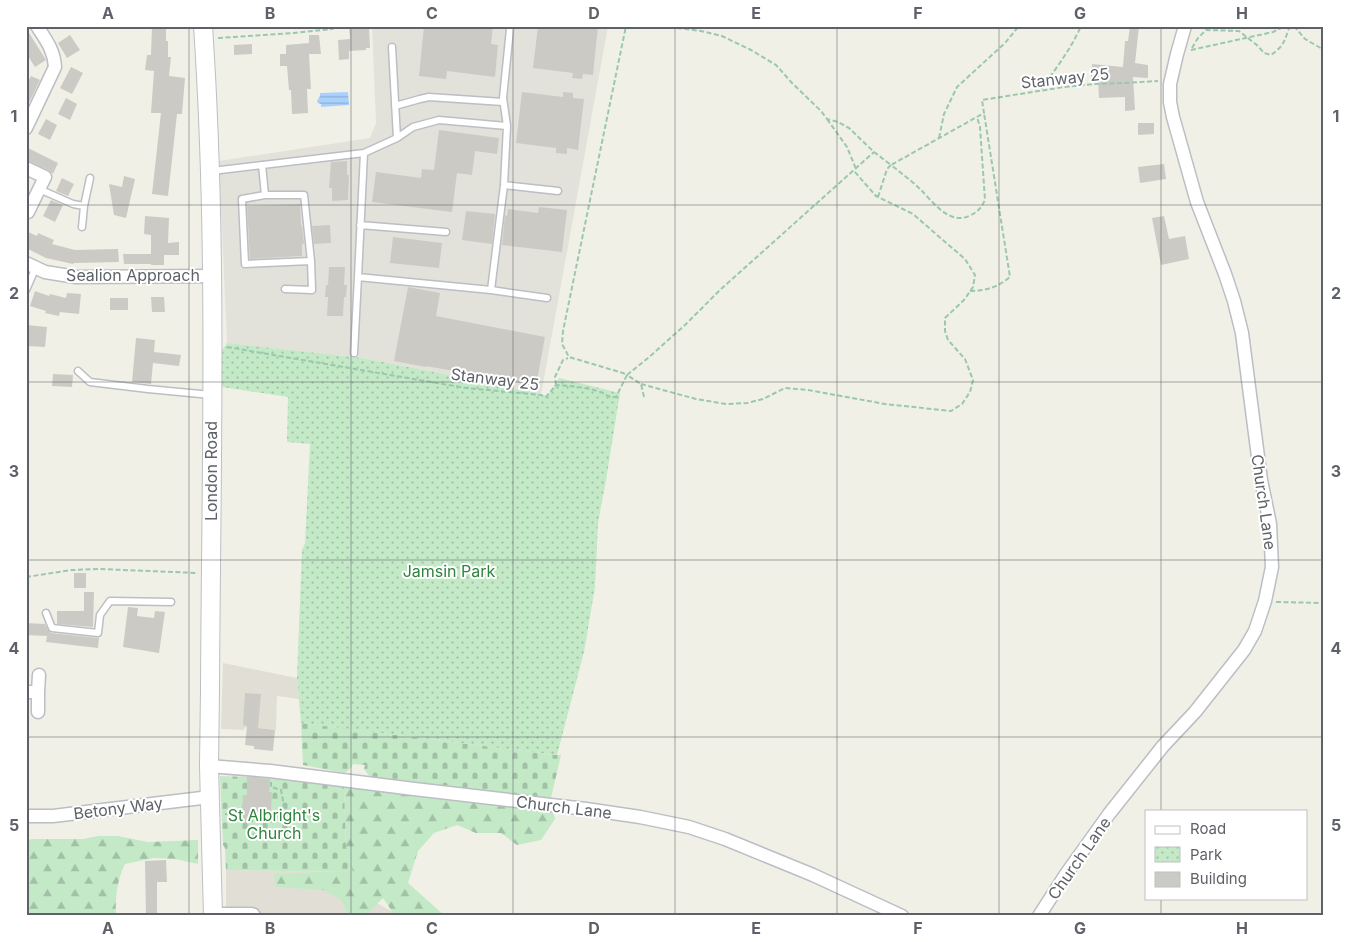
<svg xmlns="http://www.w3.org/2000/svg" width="1350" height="942" viewBox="0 0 1350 942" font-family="Inter,sans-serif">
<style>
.industrial{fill:#e2e2db}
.education{fill:#e1dfd5}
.forest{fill:url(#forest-firs)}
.cemetery{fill:url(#cemetery-stones)}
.park{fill:url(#park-dots)}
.water{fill:url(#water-rules)}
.building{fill:#cccac4}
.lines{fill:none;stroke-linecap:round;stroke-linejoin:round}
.service-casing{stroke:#bbbec3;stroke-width:9}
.minor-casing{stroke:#bbbec3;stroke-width:15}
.secondary-casing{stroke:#bcbfc5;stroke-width:20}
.path{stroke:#9ac8ac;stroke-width:2;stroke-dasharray:5 2.5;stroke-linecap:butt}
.service{stroke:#fff;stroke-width:6}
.minor{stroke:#fff;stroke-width:12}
.secondary{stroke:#fff;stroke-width:18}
.grid{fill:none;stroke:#5e6268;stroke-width:1;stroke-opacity:0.55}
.labels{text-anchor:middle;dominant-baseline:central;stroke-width:4;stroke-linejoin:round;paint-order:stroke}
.street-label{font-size:16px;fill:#5e6268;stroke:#fff}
.park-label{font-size:16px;fill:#31843d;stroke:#fff}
.neatline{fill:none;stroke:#5e6268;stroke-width:2}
.grid-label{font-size:16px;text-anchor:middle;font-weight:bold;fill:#5e6268}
</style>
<defs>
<pattern id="forest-firs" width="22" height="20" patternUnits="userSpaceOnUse" patternTransform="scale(1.25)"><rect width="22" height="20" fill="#c3e9c7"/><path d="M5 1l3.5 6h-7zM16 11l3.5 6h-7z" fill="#a2c0a5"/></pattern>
<pattern id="cemetery-stones" width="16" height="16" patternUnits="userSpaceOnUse" patternTransform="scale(1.25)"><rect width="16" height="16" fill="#c3e9c7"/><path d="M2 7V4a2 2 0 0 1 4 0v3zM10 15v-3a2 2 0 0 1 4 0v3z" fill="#a2c0a5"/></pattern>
<pattern id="park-dots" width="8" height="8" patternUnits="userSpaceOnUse" patternTransform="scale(1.25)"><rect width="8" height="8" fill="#c3e9c7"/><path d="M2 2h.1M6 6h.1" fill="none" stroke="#a2c0a5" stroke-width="1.8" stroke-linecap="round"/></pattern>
<pattern id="water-rules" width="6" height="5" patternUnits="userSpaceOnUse" patternTransform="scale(1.25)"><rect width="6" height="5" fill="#a9d1ff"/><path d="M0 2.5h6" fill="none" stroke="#8dadd2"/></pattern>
</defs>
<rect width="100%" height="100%" fill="#f1f0e7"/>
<path class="industrial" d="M 372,26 L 608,26 L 541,395 L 434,372 L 362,358 L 227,343 L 219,161 L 370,138 L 376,123 Z"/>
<path class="education" d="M 223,663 L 297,678 L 299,699 L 277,696 L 276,730 L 246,727 L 243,730 L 221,729 Z
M 226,870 L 352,872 L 375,902 L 391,911 L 424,916 L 226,916 Z"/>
<path class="forest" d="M 344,787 L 474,803 L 553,811 L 555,819 L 541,840 L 517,845 L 501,833 L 476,833 L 457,825 L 434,833 L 418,851 L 408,883 L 445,916 L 395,916 L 383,898 L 368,913 L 348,914 L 341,900 L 323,890 L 276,887 L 274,874 L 352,871 L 346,847 Z
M 98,836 L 118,836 L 148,842 L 198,840 L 198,864 L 175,859 L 154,858 L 125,864 C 117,880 115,898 116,916 L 26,916 L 26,840 L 34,839 L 83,839 Z"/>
<path class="cemetery" d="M 301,723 L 557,755 L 561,755 L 551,798 L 370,777 L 364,769 L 365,765 L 353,764 L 352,767 L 345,773 L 303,765 Z
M 220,776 L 277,778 L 344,787 L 346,847 L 353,872 L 226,870 L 225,848 L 223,845 Z"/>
<path class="park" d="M 227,343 L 362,358 L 434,372 L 548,396 L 559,378 L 620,393 L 606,480 L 598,523 L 595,587 L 584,652 L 557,755 L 301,723 L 297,678 L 302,550 L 305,543 L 310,444 L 287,442 L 288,397 L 222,387 L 222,350 Z"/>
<path class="water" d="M 348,92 L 349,105 L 321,107 L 321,104 L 318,103 L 317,101 L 320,96 L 320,93 Z"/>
<path class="building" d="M 152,26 L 166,26 L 166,41 L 168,41 L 168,57 L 171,57 L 169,76 L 185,78 L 182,114 L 177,114 L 168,196 L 152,194 L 161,113 L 151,113 L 154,71 L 145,70 L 147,55 L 151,55 Z
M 349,26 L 369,26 L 370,48 L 366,48 L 366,50 L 349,51 L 349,59 L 339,60 L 338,40 L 350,39 Z
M 424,26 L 493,26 L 491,44 L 498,45 L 495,77 L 447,71 L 446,79 L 419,76 Z
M 538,26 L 598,26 L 593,75 L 583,74 L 582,79 L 572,78 L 573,73 L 533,68 Z
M 1130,26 L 1139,26 L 1135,63 L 1148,65 L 1148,78 L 1133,77 L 1135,110 L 1125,111 L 1125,97 L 1099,98 L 1098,78 L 1091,77 L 1092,64 L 1123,67 L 1125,41 L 1128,41 Z
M 26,28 L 46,60 L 35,67 L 26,53 Z
M 70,35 L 80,50 L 67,58 L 58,43 Z
M 309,35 L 319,35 L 321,54 L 309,54 L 311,89 L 307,89 L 308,113 L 292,114 L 291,90 L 289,90 L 287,66 L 280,66 L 280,54 L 286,54 L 286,45 L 309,43 Z
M 252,44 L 252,54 L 234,55 L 234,45 Z
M 71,67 L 83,73 L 72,94 L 60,88 Z
M 31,76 L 40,80 L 26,109 L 26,85 Z
M 522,92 L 563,97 L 563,92 L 573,93 L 573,98 L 584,99 L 578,150 L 567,148 L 567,154 L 556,153 L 556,148 L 516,143 Z
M 66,98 L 77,104 L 70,120 L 58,114 Z
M 46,119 L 57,125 L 50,140 L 38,134 Z
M 1138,123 L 1154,123 L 1154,134 L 1138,135 Z
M 439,130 L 499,138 L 497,154 L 475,151 L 472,175 L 457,173 L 452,212 L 372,202 L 376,172 L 421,178 L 422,169 L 434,170 Z
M 26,147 L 58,163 L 53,174 L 48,170 L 26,160 Z
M 347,161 L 347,175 L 349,175 L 348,200 L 332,201 L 332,188 L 329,188 L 331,162 Z
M 1164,164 L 1166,179 L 1140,183 L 1138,167 Z
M 124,176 L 135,179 L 126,218 L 114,215 L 109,184 L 122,187 Z
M 62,178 L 74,184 L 68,196 L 56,191 Z
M 51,200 L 63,205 L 55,222 L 43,216 Z
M 300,204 L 301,226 L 302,226 L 304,244 L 302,244 L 302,256 L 250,259 L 247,206 Z
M 539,207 L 567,210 L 562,252 L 502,245 L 505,215 L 507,216 L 508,209 L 538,213 Z
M 466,211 L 495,214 L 492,244 L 462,240 Z
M 145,216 L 169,218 L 168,243 L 179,242 L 179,255 L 164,255 L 164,265 L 151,265 L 151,264 L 124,264 L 123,254 L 151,254 L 151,235 L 144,234 Z
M 1164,216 L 1169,239 L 1185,236 L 1189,259 L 1161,265 L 1152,218 Z
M 330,225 L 331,243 L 314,244 L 312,226 Z
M 26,231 L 37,236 L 38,233 L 54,240 L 52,244 L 75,250 L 118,249 L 119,262 L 74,263 L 73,264 L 46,258 L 26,248 Z
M 393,237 L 442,243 L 439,268 L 390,263 Z
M 329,267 L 345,267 L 344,285 L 347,285 L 346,297 L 344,297 L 343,316 L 327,316 L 328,297 L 325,297 L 326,285 L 328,285 Z
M 408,287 L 440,293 L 436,316 L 545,337 L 536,386 L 426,366 L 426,367 L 394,361 Z
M 35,291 L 49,296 L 50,294 L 66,298 L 67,293 L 81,294 L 79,314 L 60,312 L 59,316 L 45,313 L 46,311 L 30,306 Z
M 151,297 L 164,297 L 165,312 L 152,312 Z
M 110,298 L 128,298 L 128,310 L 110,310 Z
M 27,325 L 47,327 L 45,347 L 26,346 Z
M 136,338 L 155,340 L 154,352 L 181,355 L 179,366 L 153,363 L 151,384 L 132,382 Z
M 53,374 L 73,375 L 72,387 L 52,386 Z
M 74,573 L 86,573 L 86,588 L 74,588 Z
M 84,592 L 94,592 L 93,627 L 57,624 L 57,611 L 84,611 Z
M 128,607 L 138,608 L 137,616 L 154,618 L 155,611 L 165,612 L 159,653 L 123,647 Z
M 26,623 L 45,624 L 48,630 L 51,633 L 99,638 L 98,648 L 46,642 L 47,636 L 26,635 Z
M 245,693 L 261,694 L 258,728 L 275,730 L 273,751 L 254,749 L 254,746 L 245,745 L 247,726 L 243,725 Z
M 247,777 L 270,779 L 269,792 L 272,792 L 271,812 L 263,812 L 262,820 L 242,820 L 243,795 L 247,795 Z
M 166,860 L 167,882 L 157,882 L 157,916 L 146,916 L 145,861 Z"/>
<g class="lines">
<defs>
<path id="service" d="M 392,47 L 397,138
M 395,106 L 420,99 L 429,97 L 503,102
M 364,153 L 358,277 L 491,290 L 547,298
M 262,165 L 265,195 L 304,195 L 311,261 L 245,264 L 242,199 L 265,195
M 212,171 L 364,153 L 397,138 L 413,127 L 439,120 L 507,126
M 504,185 L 558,191
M 39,189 L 73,204 L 84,206
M 360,225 L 446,232
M 82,227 L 84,206 L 90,178
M 285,289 L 312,290 L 311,261
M 26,290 L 36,267
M 491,290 L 504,185 L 507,126 L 503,98 L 510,29
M 354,353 L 358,277
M 78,371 L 90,382 L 148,389 L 211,395
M 46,613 L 52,628 L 98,633 L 100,615 L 110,601 L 171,602
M 214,911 L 252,911 L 255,912 L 258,916"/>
<path id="minor" d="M 26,128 L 55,67 C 54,50 46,40 37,26
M 26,168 L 45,177 L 28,212
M 26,263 L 45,272 L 76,277 L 213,276
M 26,692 L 38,692 L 38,712
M 38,692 L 39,675
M 209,766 L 270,771 L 414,789 L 586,809 L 640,817 L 689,827 L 725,839 L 813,875 L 902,916
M 26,816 L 53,816 L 210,797
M 1039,916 L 1066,874 L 1109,814 L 1163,746 L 1195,712 L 1244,650 L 1255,631 L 1265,601 L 1272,567 L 1270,524 L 1261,480 L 1242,333 L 1234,301 L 1225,274 L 1197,202 L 1173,117 L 1170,102 L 1170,84 L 1177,54 L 1185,26"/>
<path id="secondary" d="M 203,26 C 218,247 211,469 210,690 L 209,766 L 213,916"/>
</defs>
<use href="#service" class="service-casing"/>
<use href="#minor" class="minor-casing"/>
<use href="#secondary" class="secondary-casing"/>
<path class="path" d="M 662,26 L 701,31 L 722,36 L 751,50 L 776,65 L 792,83 L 821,111 L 827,119 L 838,122 L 849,128 L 874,152 L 891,165 L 984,113 L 982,100 L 1064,87 L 1094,84 L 1125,83 L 1158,81
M 1294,26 L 1305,39 L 1324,50
M 218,38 L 294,33 L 332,29 L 338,26
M 1192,48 L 1198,38 L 1206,30 L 1239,31 L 1258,46 L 1264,53 L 1271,55 C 1285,45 1284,41 1290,26
M 1191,50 L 1273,32 L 1285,26
M 1041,89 C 1055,70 1071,49 1081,26
M 827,119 L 847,147 L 856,169
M 939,138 L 944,114 L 957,87 L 1005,43 L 1019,26
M 878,197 L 887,169 L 891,165 C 901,173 912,181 921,190 C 933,202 949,225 969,216 C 978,212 981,208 985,200 L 980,127 L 977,117
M 970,291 C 986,291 998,287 1010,277 L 984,113
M 227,347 L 466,388 L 541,395 L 546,397 L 556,385 C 570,386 584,387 597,391 C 606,393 607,398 616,397 L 627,375 L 623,373 L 569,357 L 562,344 L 563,331 L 626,26
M 641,384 L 696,399 L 726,404 L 747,403 L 763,399 L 785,388 L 808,390 L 885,404 L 951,411 L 962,404 L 970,392 L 973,380 L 965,359 L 948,340 L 945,331 L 945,318 L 964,300 L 973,287 L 975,275 L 965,259 L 944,241 L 913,214 L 876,196 L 854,171
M 556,385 L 555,377 L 563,360 L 568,358
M 644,397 L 641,384 L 627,375 L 648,358 L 684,326 L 721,289 L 874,152
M 26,577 L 72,570 L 100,569 L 198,573
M 1276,602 L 1324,603
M 225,814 L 239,814 L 239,821 L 287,822 L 281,790 L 271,787 L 271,782"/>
<use href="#service" class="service"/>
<use href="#minor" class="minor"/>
<use href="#secondary" class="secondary"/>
</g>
<path class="grid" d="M 189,26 L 189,916M 351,26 L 351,916M 513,26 L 513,916M 675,26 L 675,916M 837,26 L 837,916M 999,26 L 999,916M 1161,26 L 1161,811M 26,205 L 1324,205M 26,382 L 1324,382M 26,560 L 1324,560M 26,737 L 1324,737M 1161,898 L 1161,916"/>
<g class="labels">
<g class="street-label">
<text transform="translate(1065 78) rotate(-6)">Stanway 25</text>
<text x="133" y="275">Sealion Approach</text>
<text transform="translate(495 379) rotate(7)">Stanway 25</text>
<text transform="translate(211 471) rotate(-90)">London Road</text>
<text transform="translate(1264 502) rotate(82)">Church Lane</text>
<text transform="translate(564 807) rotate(7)">Church Lane</text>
<text transform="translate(118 808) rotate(-7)">Betony Way</text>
<text transform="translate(1079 858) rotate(-55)">Church Lane</text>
</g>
<g class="park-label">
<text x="449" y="571">Jamsin Park</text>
<text x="274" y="815">St Albright's<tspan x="274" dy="18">Church</tspan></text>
</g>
</g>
<rect width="1350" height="942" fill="none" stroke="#ffffff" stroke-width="55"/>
<rect x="1145" y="810" width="162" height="90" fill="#ffffff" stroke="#bfc0c3"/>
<rect x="1155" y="826" width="25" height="8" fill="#ffffff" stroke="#bfc0c3"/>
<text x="1190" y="834" font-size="15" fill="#5e6268">Road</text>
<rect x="1155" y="847" width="25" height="15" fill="url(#park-dots)" stroke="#bfc0c3"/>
<text x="1190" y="860" font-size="15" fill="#5e6268">Park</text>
<rect x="1155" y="872" width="25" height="15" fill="#cccac4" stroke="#bfc0c3"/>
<text x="1190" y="884" font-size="15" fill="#5e6268">Building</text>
<rect x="28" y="28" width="1294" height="886" class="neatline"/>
<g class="grid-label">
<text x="108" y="19">A</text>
<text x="270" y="19">B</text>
<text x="432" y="19">C</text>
<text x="594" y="19">D</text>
<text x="756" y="19">E</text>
<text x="918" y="19">F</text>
<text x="1080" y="19">G</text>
<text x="1242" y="19">H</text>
<text x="14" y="122">1</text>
<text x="1336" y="122">1</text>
<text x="14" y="299">2</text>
<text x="1336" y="299">2</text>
<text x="14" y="477">3</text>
<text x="1336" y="477">3</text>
<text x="14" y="654">4</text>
<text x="1336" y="654">4</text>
<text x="14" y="831">5</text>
<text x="1336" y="831">5</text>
<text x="108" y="934">A</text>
<text x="270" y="934">B</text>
<text x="432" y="934">C</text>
<text x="594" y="934">D</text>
<text x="756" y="934">E</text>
<text x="918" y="934">F</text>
<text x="1080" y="934">G</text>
<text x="1242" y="934">H</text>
</g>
</svg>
